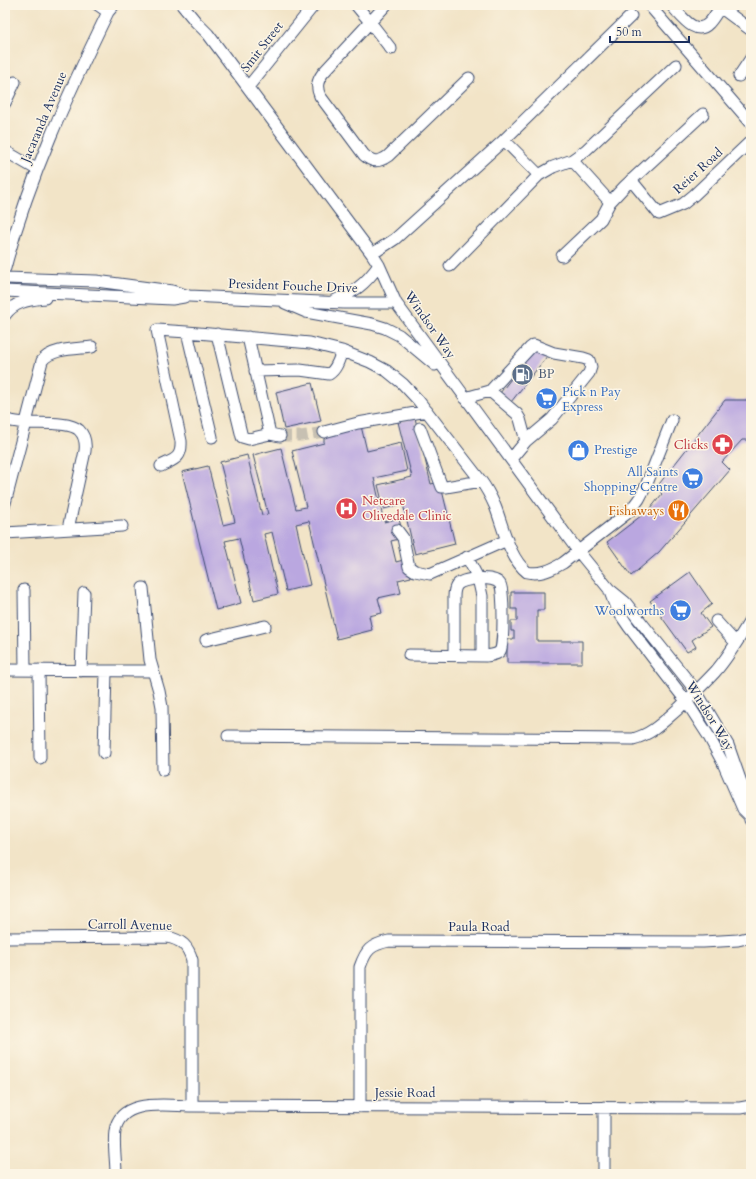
<svg xmlns="http://www.w3.org/2000/svg" width="756" height="1179" viewBox="0 0 756 1179" font-family="Cardo,serif">
<style>
.building{fill:#baa7e0}
.lines{fill:none;stroke-linecap:round;stroke-linejoin:round}
.minor-tunnel{stroke:#c7c0b2;stroke-width:11;stroke-dasharray:11 5.5;stroke-linecap:butt}
.minor-casing{stroke:#3b4a6e;stroke-width:13}
.minor{stroke:#fff;stroke-width:11}
.labels{text-anchor:middle;dominant-baseline:central;stroke-width:3;stroke-linejoin:round;paint-order:stroke}
.street-label{font-size:13px;fill:#1b2f5e;stroke:#fcf5e5}
.service-label{font-size:13px;fill:#4e5e75;stroke:#fcf5e5;text-anchor:start}
.shop-label{font-size:13px;fill:#366cbe;stroke:#fcf5e5;text-anchor:start}
.health-label{font-size:13px;fill:#be3a42;stroke:#fcf5e5;text-anchor:end}
.food-label{font-size:13px;fill:#c56008;stroke:#fcf5e5;text-anchor:end}
</style>
<rect width="100%" height="100%" fill="#fcf5e5"/>
<filter id="ink" filterUnits="userSpaceOnUse"><feTurbulence type="fractalNoise" baseFrequency=".025" numOctaves="2"/><feDisplacementMap in="SourceGraphic" scale="8" xChannelSelector="R" yChannelSelector="G"/><feConvolveMatrix kernelMatrix="1 2 1 2 8 2 1 2 1" color-interpolation-filters="sRGB"/></filter>
<filter id="wash" filterUnits="userSpaceOnUse"><feTurbulence type="fractalNoise" baseFrequency=".012" numOctaves="4" result="noise"/><feDisplacementMap in="SourceGraphic" scale="16" xChannelSelector="R" yChannelSelector="G"/><feGaussianBlur stdDeviation="0.9" result="paint"/><feColorMatrix in="noise" values="0 0 0 0 0 0 0 0 0 0 0 0 0 0 0 0 0 1.4 0 .05"/><feComposite in="paint" operator="in"/></filter>
<g filter="url(#wash)">
<rect width="100%" height="100%" fill="#f2e4c7"/>
<g id="blocks">
<path class="building" d="M 536,347 L 548,355 L 511,402 L 500,393 Z
M 312,383 L 321,421 L 284,429 L 276,392 Z
M 725,400 L 751,400 L 751,440 L 742,440 L 722,462 L 730,470 L 659,552 L 631,576 L 607,542 L 650,509 L 662,494 L 656,488 Z
M 415,418 L 431,484 L 440,482 L 455,544 L 415,554 L 403,504 L 384,509 L 378,485 L 412,477 L 398,422 Z
M 361,426 L 367,451 L 401,443 L 407,471 L 374,478 L 384,522 L 399,518 L 403,538 L 391,541 L 396,562 L 407,559 L 411,577 L 398,580 L 401,593 L 378,598 L 382,613 L 369,616 L 372,630 L 337,639 L 309,521 L 296,524 L 310,585 L 286,591 L 272,532 L 264,534 L 278,594 L 254,600 L 239,538 L 225,541 L 241,603 L 216,610 L 182,472 L 208,466 L 223,525 L 235,522 L 220,462 L 247,455 L 262,515 L 268,514 L 253,455 L 281,448 L 296,509 L 306,507 L 292,451 L 324,443 L 324,439 L 327,434 Z
M 690,572 L 712,604 L 701,613 L 711,627 L 692,640 L 696,647 L 687,652 L 650,601 Z
M 511,592 L 544,592 L 544,610 L 537,610 L 537,641 L 582,641 L 582,663 L 507,663 L 507,639 L 514,639 L 514,631 L 511,631 L 511,621 L 517,621 L 517,609 L 511,609 Z"/>
</g>
</g>
<g filter="url(#ink)">
<use href="#blocks" fill-opacity="0" stroke="#3b4a6e" stroke-width="1"/>
<g class="lines">
<path class="minor-tunnel" d="M 280,436 L 301,436 L 324,432"/>
<defs>
<path id="minor" d="M 98,5 L 108,12
M 182,5 L 196,22 L 208,34 L 372,254 L 379,265 L 396,303 L 578,551 L 609,589 L 625,602 L 696,691 L 728,745 L 749,805 L 751,820
M 356,5 L 370,22 L 391,49
M 386,5 L 323,73 C 317,81 316,87 320,96 L 364,155 C 372,162 378,163 388,156 L 469,78
M 649,5 L 751,123
M 671,5 C 680,14 695,38 709,23 C 714,18 717,11 722,5
M 720,7 L 751,30
M 739,76 L 751,58
M 248,87 L 314,5
M 5,103 L 15,82
M 504,140 L 539,175
M 5,151 L 36,169
M 572,160 L 610,202
M 631,180 L 659,214 L 683,204 L 694,195 L 751,141
M 372,254 L 395,239 L 504,140 L 631,16
M 562,256 L 601,219 L 610,202 L 625,186 L 703,114
M 450,266 L 539,175 L 553,167 L 572,160 L 586,150 L 676,65
M 5,268 C 29,178 67,96 108,12 L 114,5
M 5,278 L 96,281 L 172,291 L 189,296 L 344,303 L 396,303
M 5,291 L 172,299 L 184,297
M 332,302 C 355,291 364,286 379,265
M 285,303 L 306,312 L 372,324 L 385,328 L 399,335 L 435,365
M 5,315 C 15,301 30,300 45,298
M 187,332 L 212,437
M 217,334 L 242,437 L 249,439 L 270,434 L 280,436
M 248,337 L 270,434
M 255,371 L 300,370 L 329,374 C 337,369 339,359 342,351
M 490,391 L 517,414 L 520,419 L 526,441
M 465,398 L 490,391 L 530,348 L 534,345 L 554,353 L 583,358 L 589,360 L 591,367 L 589,373 L 552,419 L 526,441 L 511,459
M 5,420 C 12,421 20,423 27,423 C 40,424 69,421 79,430 C 85,436 86,443 85,451 L 68,529
M 420,428 L 442,487 L 446,487 L 481,481
M 324,432 L 358,423 L 427,411
M 161,466 C 175,459 182,458 181,441 L 157,330 L 187,332 L 310,343 L 342,351 L 370,362 L 387,371 L 403,384 L 418,400 L 481,481 C 487,489 491,497 495,506 C 503,526 509,558 527,572 C 540,575 551,570 563,563 L 630,511 L 639,499 L 646,486 L 672,420
M 5,503 L 42,361 C 51,348 77,349 92,347
M 397,530 L 403,538 L 409,567 L 415,571 L 430,574 L 507,540
M 5,533 L 122,526
M 467,557 L 478,578 L 482,596 L 482,656
M 143,588 L 150,660 L 159,691 L 162,707 L 163,770
M 609,589 L 616,608 L 629,627 L 686,701 L 708,735 L 723,763 L 743,809 L 750,816
M 24,590 L 25,670
M 716,621 L 736,643
M 206,640 L 265,626
M 409,655 L 486,656 C 491,655 497,655 500,651 C 504,645 504,589 500,584 C 494,575 463,578 457,585 C 454,589 454,594 454,597 L 454,655
M 5,670 L 152,671
M 39,670 L 40,758
M 81,671 L 84,593
M 228,736 L 633,739 C 652,734 663,722 678,709 C 690,697 703,685 715,672 C 729,656 740,637 751,619
M 104,753 L 106,671
M 5,938 L 167,937 C 182,940 188,946 192,960 L 192,1106
M 360,1107 L 360,967 C 366,950 370,945 389,941 L 703,942 L 738,940 L 751,937
M 116,1174 C 116,1160 113,1144 115,1131 C 120,1097 168,1106 192,1106 L 740,1108 L 751,1106
M 604,1174 L 604,1107"/>
</defs>
<use href="#minor" class="minor-casing"/>
<use href="#minor" class="minor"/>
</g>
</g>
<defs>
<symbol id="fuel-disc" viewBox="-11 -11 22 22"><circle r="9.5" fill="#5c6f8a" stroke="#fcf5e5"/><path d="M-5.5-6h7V0h2V4h1.3V-2.5L3-4.5l.8-.8L6-3V5H2.5V1h-1V6h-7ZM-4.2-4.7v3.2H.2V-4.7Z" fill="#fff"/></symbol>
<symbol id="supermarket-disc" viewBox="-11 -11 22 22"><circle r="9.5" fill="#3f7fe0" stroke="#fcf5e5"/><path d="M-6-5.5h2.5l.6 2H6L4.5 2H-2.5L-4.4-4H-6ZM-1.5 3.2a1.3 1.3 0 1 0 .1 0ZM3 3.2a1.3 1.3 0 1 0 .1 0Z" fill="#fff"/></symbol>
<symbol id="pharmacy-disc" viewBox="-11 -11 22 22"><circle r="9.5" fill="#e0444e" stroke="#fcf5e5"/><path d="M-2-6h4v4h4v4h-4v4h-4v-4h-4v-4h4Z" fill="#fff"/></symbol>
<symbol id="shop-disc" viewBox="-11 -11 22 22"><circle r="9.5" fill="#3f7fe0" stroke="#fcf5e5"/><path d="M-5-2.5h2.3a2.7 3.5 0 0 1 5.4 0H5L5.5 6h-11ZM-1.5-2.5h3a1.5 2.3 0 0 0-3 0Z" fill="#fff"/></symbol>
<symbol id="hospital-disc" viewBox="-11 -11 22 22"><circle r="9.5" fill="#e0444e" stroke="#fcf5e5"/><path d="M-5-5h3v3.5h4V-5h3V5h-3V1.5h-4V5h-3Z" fill="#fff"/></symbol>
<symbol id="restaurant-disc" viewBox="-11 -11 22 22"><circle r="9.5" fill="#e8710a" stroke="#fcf5e5"/><path d="M-5-6h1v4h1v-4h1v4h1v-4h1v5L-1.5 .5V6h-2V.5L-5-1ZM5-6V6H3V1.5H1.5Q1.5-4 5-6Z" fill="#fff"/></symbol>
</defs>
<g fill-rule="evenodd">
<use href="#fuel-disc" x="510" y="362" width="25" height="25"/>
<use href="#supermarket-disc" x="534" y="386" width="25" height="25"/>
<use href="#pharmacy-disc" x="710" y="432" width="25" height="25"/>
<use href="#shop-disc" x="566" y="438" width="25" height="25"/>
<use href="#supermarket-disc" x="680" y="466" width="25" height="25"/>
<use href="#hospital-disc" x="334" y="496" width="25" height="25"/>
<use href="#restaurant-disc" x="666" y="498" width="25" height="25"/>
<use href="#supermarket-disc" x="668" y="598" width="25" height="25"/>
</g>
<g class="labels">
<g class="street-label">
<text transform="translate(262 47) rotate(-52)">Smit Street</text>
<text transform="translate(44 117) rotate(-67)">Jacaranda Avenue</text>
<text transform="translate(698 171) rotate(-42)">Reier Road</text>
<text transform="translate(293 286) rotate(2)">President Fouche Drive</text>
<text transform="translate(430 325) rotate(55)">Windsor Way</text>
<text transform="translate(710 716) rotate(58)">Windsor Way</text>
<text transform="translate(130 925) rotate(1)">Carroll Avenue</text>
<text x="479" y="927">Paula Road</text>
<text x="405" y="1093">Jessie Road</text>
</g>
<g class="service-label">
<text x="538" y="374">BP</text>
</g>
<g class="shop-label">
<text x="562" y="392">Pick n Pay<tspan x="562" dy="15">Express</tspan></text>
<text x="594" y="450">Prestige</text>
<text x="678" y="472" text-anchor="end">All Saints<tspan x="678" dy="15">Shopping Centre</tspan></text>
<text x="664" y="611" text-anchor="end">Woolworths</text>
</g>
<g class="health-label">
<text x="708" y="445">Clicks</text>
<text x="362" y="501" text-anchor="start">Netcare<tspan x="362" dy="15">Olivedale Clinic</tspan></text>
</g>
<g class="food-label">
<text x="664" y="511">Fishaways</text>
</g>
</g>
<rect width="756" height="1179" fill="none" stroke="#fcf5e5" stroke-width="20"/>
<path d="M610 36v6h79v-6" fill="none" stroke="#1b2f5e" stroke-width="2"/>
<text x="616" y="36" font-size="12" fill="#1b2f5e" stroke="#fcf5e5" stroke-width="3" paint-order="stroke">50 m</text>
</svg>
